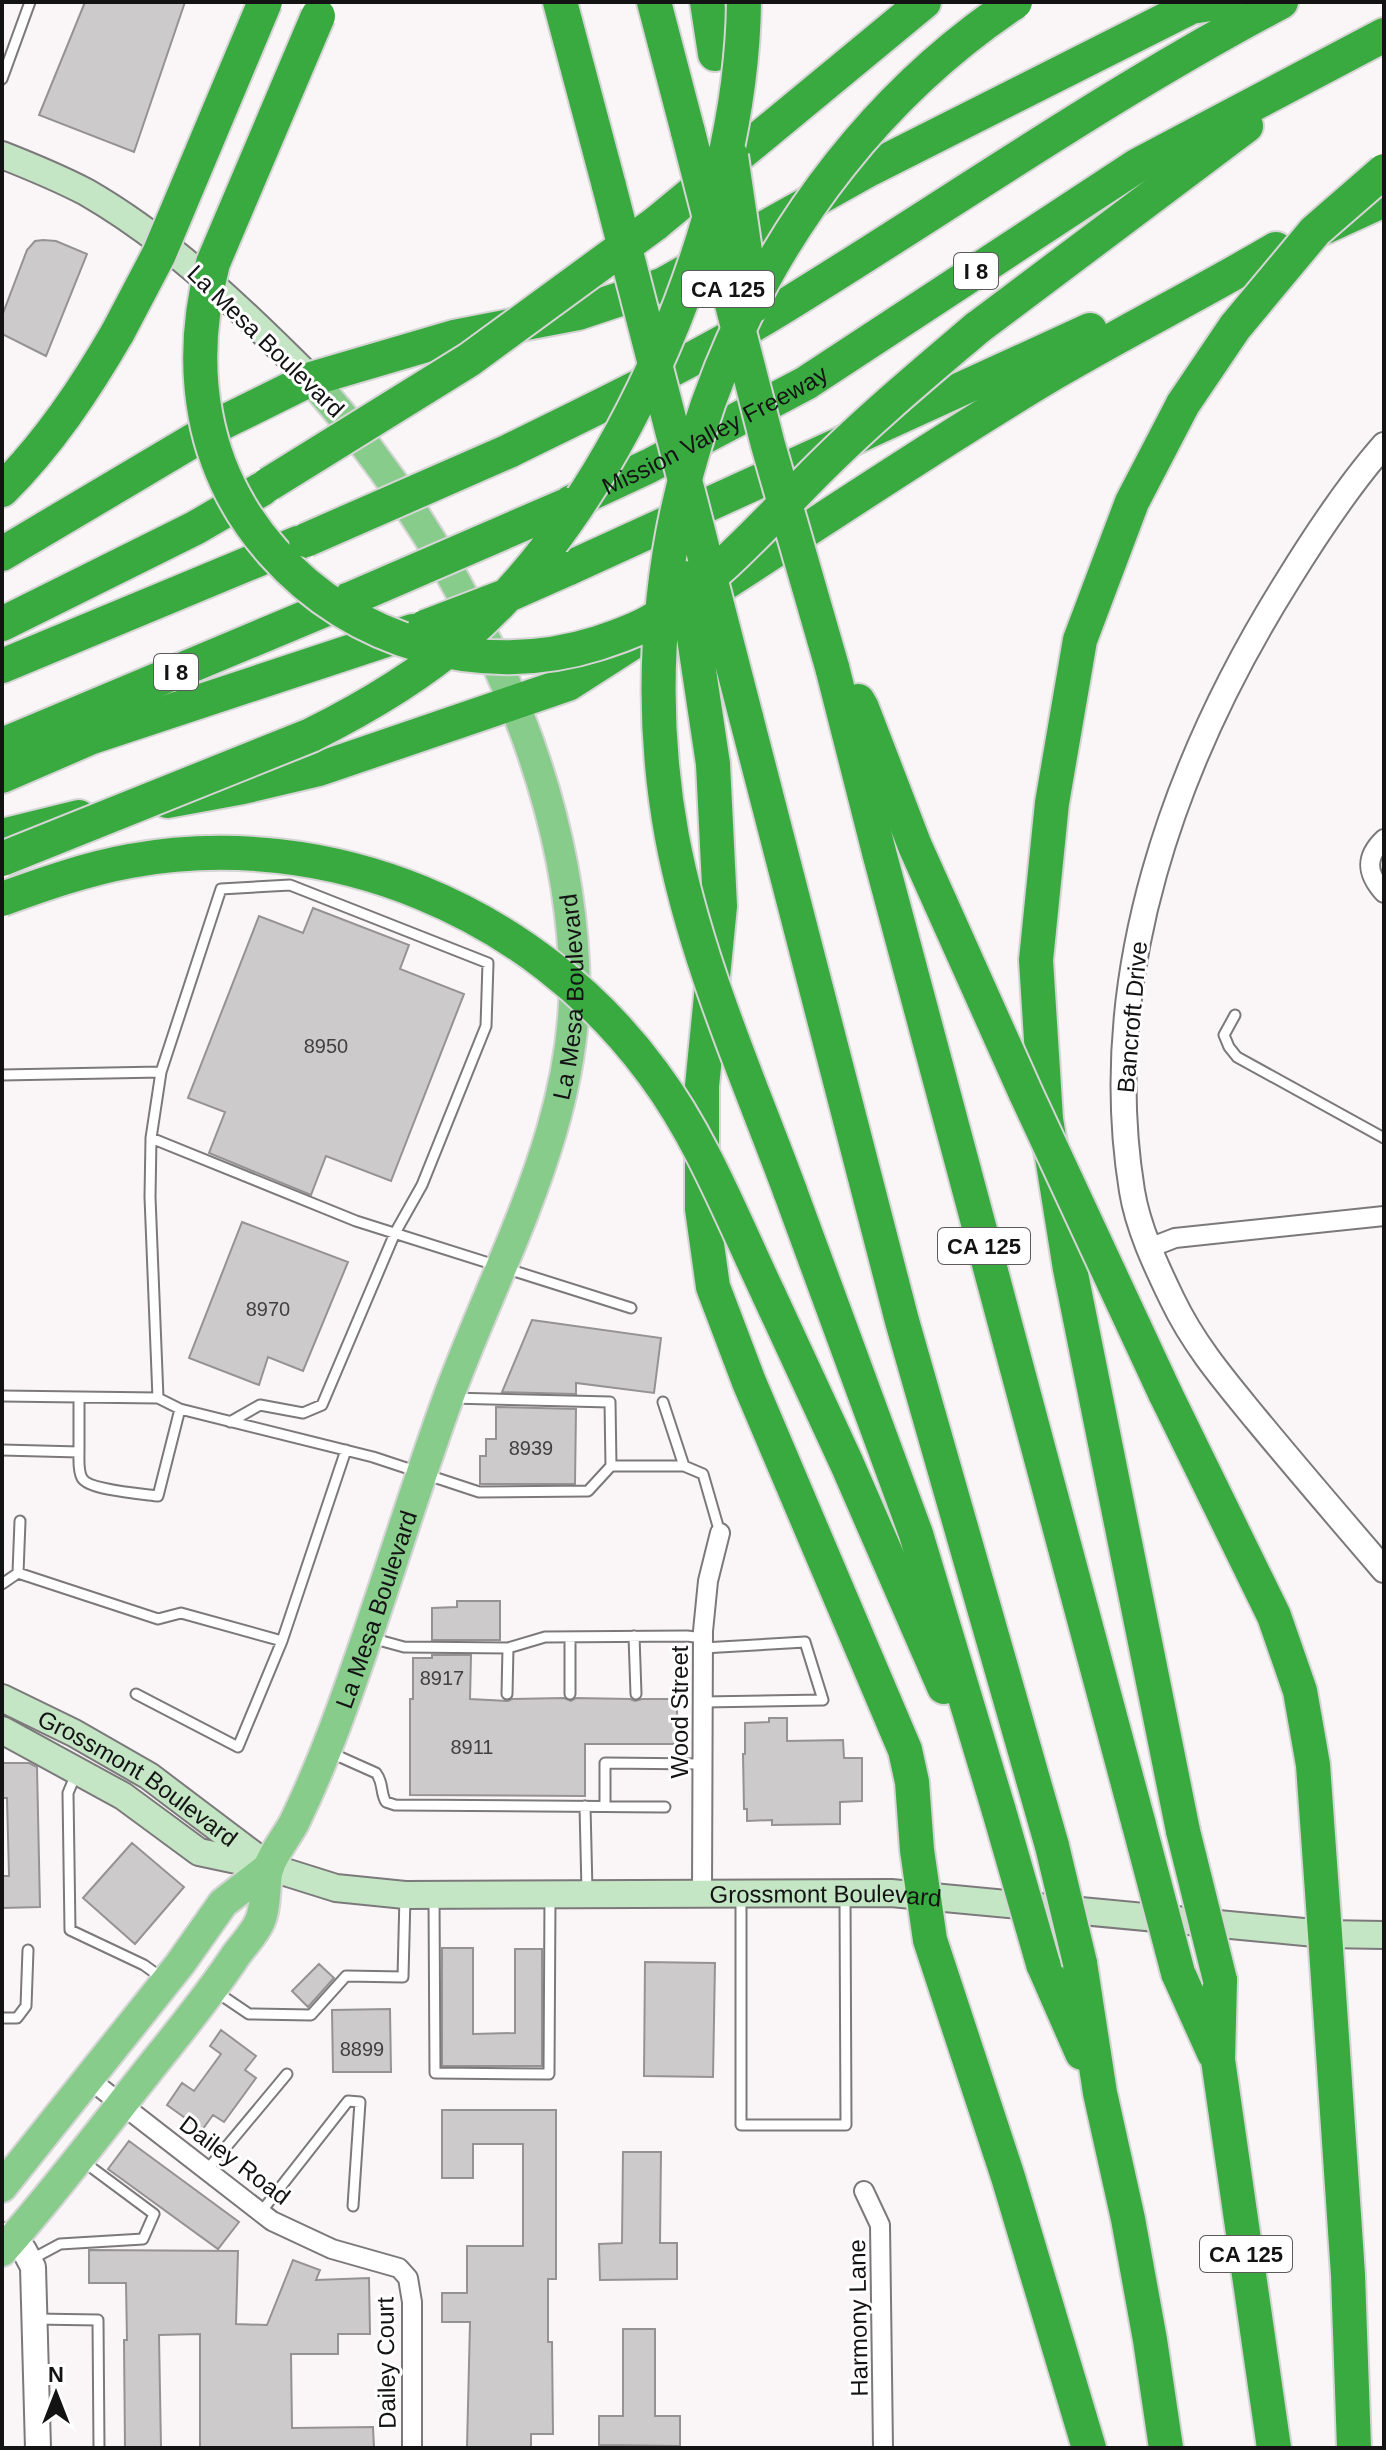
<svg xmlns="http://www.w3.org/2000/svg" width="1386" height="2450" viewBox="0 0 1386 2450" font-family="Helvetica,sans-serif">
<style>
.building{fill:#cdcacc;stroke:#959294;stroke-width:2}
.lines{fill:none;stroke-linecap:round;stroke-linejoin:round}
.service-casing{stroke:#7c797b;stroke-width:13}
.minor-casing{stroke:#7c797b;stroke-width:22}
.tertiary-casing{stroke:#7c797b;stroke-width:28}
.secondary-casing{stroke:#7c797b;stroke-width:30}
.primary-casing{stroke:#d5d5d5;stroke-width:34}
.motorway-casing{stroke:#d5d5d5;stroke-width:38}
.service{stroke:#fff;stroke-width:9}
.minor{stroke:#fff;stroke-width:18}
.tertiary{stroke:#fff;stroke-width:24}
.secondary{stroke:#c4e6c5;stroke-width:26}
.primary{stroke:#88cc8c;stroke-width:30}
.motorway{stroke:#39aa3f;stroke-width:34}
.motorway-bridge-casing{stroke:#d5d5d5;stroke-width:38;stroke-linecap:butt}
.motorway-bridge{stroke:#39aa3f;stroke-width:34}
.labels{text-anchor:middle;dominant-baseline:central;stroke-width:6;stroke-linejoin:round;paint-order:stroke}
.number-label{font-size:20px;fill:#424142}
.shield{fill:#fff;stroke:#5a5a5a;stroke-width:2}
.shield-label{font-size:22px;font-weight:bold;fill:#141314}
.street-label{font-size:24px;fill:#141314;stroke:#fff}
</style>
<rect width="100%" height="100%" fill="#faf6f8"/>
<path class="building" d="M 85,2 L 185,2 L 134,152 L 39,115 Z
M 43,240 L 56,241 L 87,254 L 46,356 L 2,334 L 2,316 L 27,250 L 35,241 Z
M 313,908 L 409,945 L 400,969 L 464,994 L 391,1181 L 326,1156 L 311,1195 L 209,1153 L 225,1112 L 188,1098 L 259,916 L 303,933 Z
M 242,1222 L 348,1262 L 303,1371 L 268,1357 L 259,1385 L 189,1358 Z
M 532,1320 L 661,1338 L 654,1393 L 576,1383 L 576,1394 L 502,1392 Z
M 496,1407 L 576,1409 L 575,1484 L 480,1484 L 480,1456 L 486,1456 L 486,1439 L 496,1439 Z
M 457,1601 L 500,1601 L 500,1640 L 432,1640 L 432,1608 L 457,1607 Z
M 432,1655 L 471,1655 L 470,1699 L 508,1701 L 512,1699 L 564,1698 L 571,1701 L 576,1698 L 630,1699 L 635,1701 L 642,1699 L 677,1699 L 677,1744 L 585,1744 L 585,1796 L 410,1795 L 410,1699 L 413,1699 L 413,1658 L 432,1658 Z
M 769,1718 L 787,1718 L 787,1741 L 843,1740 L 844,1758 L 862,1758 L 862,1801 L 840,1802 L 840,1824 L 772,1825 L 772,1820 L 747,1821 L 747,1809 L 744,1809 L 743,1754 L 745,1754 L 745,1723 L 769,1722 Z
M 2,1763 L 29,1763 L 37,1767 L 40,1907 L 2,1908 L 2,1876 L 9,1876 L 7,1798 L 2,1798 Z
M 132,1843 L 184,1887 L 135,1944 L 83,1898 Z
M 442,1948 L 473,1948 L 473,2034 L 515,2033 L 515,1949 L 542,1949 L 542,2066 L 442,2066 Z
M 645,1962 L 715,1963 L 713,2077 L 644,2076 Z
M 319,1964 L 334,1978 L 308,2007 L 292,1991 Z
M 390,2009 L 391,2072 L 333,2072 L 332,2010 Z
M 221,2030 L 256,2056 L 245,2070 L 256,2078 L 224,2122 L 213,2115 L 202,2130 L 167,2105 L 182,2083 L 194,2091 L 221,2054 L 210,2046 Z
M 442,2110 L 556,2110 L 556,2279 L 548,2279 L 548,2342 L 552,2342 L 553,2434 L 531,2434 L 531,2448 L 467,2448 L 470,2322 L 442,2322 L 442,2293 L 467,2293 L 467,2246 L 523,2246 L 523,2144 L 473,2144 L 473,2178 L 442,2178 Z
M 129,2141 L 239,2222 L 218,2249 L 108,2169 Z
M 623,2152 L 661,2152 L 660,2243 L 677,2243 L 677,2279 L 600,2280 L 599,2244 L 622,2243 Z
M 89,2250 L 238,2251 L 236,2324 L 267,2325 L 293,2260 L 320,2270 L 316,2280 L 369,2278 L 370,2334 L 338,2334 L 338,2354 L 291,2354 L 292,2428 L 373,2427 L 374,2448 L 200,2448 L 200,2334 L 159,2335 L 161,2448 L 125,2448 L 124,2340 L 127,2340 L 126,2283 L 89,2283 Z
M 623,2329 L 655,2329 L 655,2416 L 680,2416 L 680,2446 L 599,2445 L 599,2416 L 623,2416 Z"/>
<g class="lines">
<defs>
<path id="service" d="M 2,79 L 30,2
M 1235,1015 L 1224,1035 L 1229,1047 L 1237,1057 L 1384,1138
M 2,1075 L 161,1072
M 151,1138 L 161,1072 L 221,889 L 290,885 L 488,963 L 486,1026 L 422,1185 L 395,1233 L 322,1405 L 303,1413 L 260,1405 L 230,1422
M 2,1396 L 158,1398 L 180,1409 L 373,1457 L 479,1492 L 588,1491 L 611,1466 L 610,1402 L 451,1398
M 158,1398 L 150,1197 L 151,1138 L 356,1221 L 631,1308
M 2,1450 L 79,1452 L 79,1397
M 79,1452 C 79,1460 78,1471 82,1478 C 88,1490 143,1494 158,1496 L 180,1409
M 611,1466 L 684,1466 L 663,1402
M 684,1466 L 703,1474 L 720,1533
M 18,1573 L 20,1521
M 2,1584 L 18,1573 L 158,1619 L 181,1613 L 282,1641 L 346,1450
M 634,1636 L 636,1694
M 570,1637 L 570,1694
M 371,1638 L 404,1647 L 508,1648 L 507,1694
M 508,1648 L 545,1637 L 687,1636 L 703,1638
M 703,1648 L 805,1642 L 823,1700 L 703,1702
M 136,1694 L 238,1747 L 282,1641
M 329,1752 L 376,1773 C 384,1783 380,1793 386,1802 L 395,1805 L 665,1807
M 76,1774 L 68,1793 L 70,1930 L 144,1965 L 162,1978
M 585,1806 L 587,1891
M 605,1806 L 605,1763 L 703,1764
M 741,1896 L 741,2125 L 846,2125 L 845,1897
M 434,1898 L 435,2073 L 549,2074 L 550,1898
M 215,1991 L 249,2014 L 311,2015 L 346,1976 L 403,1977 L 405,1896
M 2,2018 L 17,2018 L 26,2006 L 28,1950
M 207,2170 L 287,2074
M 261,2212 L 348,2101 L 360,2102 L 353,2206
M 32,2259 L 60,2244 L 143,2239 L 154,2214 L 84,2162
M 35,2319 L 98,2320 L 99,2448"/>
<path id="minor" d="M 1384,839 C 1365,857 1366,873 1384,893
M 1149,1248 L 1175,1238 L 1384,1216
M 702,1892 L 703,1631 L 708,1581 L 720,1533
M 89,2079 L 272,2221 L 332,2249 L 399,2268 L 408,2278 L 412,2302 L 412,2448
M 864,2191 L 880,2225 L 883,2448"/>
<path id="tertiary" d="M 1384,445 C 1348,486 1317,533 1288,580 C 1175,760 1097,976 1132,1191 C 1138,1228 1156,1266 1172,1299 C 1194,1345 1224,1380 1256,1419 C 1298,1470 1341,1520 1384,1570
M 2,2235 L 24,2250 L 33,2267 L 38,2448"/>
<g id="secondary">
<path d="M 2,155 C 30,166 59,178 86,192 C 171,241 242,310 311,379"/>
<path id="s1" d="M 2,1698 L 74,1733 L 149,1776 L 263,1862"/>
<path id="s2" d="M 2,1730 L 123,1796 L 199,1852 L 269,1867 L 336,1888 L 405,1895 L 891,1893 L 1325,1934 L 1384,1935"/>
</g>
<g id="primary">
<path d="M 2,2187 L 180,1964 L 223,1903 L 269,1867"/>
<path id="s3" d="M 2,2251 C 60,2186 112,2115 167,2047 C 191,2017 215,1987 236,1955 C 244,1944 255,1933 260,1921 C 267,1905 264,1885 268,1869 C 273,1853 286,1838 294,1823 C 309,1792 323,1759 335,1727 C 377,1616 410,1501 451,1390 C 504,1249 582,1116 574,961 C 563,749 449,536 311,379"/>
</g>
<g id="motorway">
<path d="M 560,2 L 609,186"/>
<path d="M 654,2 L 688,132"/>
<path d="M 707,2 L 715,54"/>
<path d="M 655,224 L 924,2"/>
<path d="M 1325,227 L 1384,200"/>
<path d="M 977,328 L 1246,126"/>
<path d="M 1183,404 L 1132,502 L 1080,640 L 1052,803 L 1036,960 L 1046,1119 L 1070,1269 L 1183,1831"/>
<path d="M 509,451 C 600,406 691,363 778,310 C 946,207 1107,94 1281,2"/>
<path d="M 2,490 C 49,443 85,389 118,332"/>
<path id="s4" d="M 570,503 L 649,466 L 806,383 L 1138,165 L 1384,35"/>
<path d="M 2,554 L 226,421 L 311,379 L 454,337 L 578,313 L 662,285 L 870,169 L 1191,7 L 1224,2"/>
<path d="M 567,569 L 1090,330"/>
<path d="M 697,601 C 816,525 933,445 1054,373 C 1127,330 1203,292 1276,249"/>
<path d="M 2,624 L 195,528 L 262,489"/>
<path d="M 2,666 L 298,543"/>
<path d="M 832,667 L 880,856 L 1139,1825"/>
<path d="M 858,701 L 862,708 L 915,846 L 941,904"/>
<path d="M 746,717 L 902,1321 L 1052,1846"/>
<path d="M 2,745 L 350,599"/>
<path d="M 713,764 L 720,906 L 702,1086 L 702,1209 L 713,1287 L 749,1382 L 905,1750 L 912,1782 L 917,1850 L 930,1940 L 1008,2177 L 1089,2448"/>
<path d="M 2,776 L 92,737 L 413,631"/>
<path d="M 167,801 L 243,787 L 319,769 L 568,684 L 649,632"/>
<path d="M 2,836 L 79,817"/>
<path d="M 790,1191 L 916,1534 L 999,1811"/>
<path d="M 768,1293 L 847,1464 L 944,1687"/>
<path d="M 1165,1393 L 1274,1616 L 1300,1691 L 1313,1765 L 1325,1934 L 1348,2275 L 1354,2448"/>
<path d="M 1080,1963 L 1100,2093 L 1128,2219 L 1150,2340 L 1166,2448"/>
<path d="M 1043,1964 L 1082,2053"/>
<path d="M 1178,1973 L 1214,2053"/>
<path d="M 1220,1980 L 1218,2060 L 1274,2448"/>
</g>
</defs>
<use href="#service" class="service-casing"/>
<use href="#minor" class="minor-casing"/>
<use href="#tertiary" class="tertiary-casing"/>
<use href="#secondary" class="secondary-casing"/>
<use href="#primary" class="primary-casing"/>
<use href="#motorway" class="motorway-casing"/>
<use href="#service" class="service"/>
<use href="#minor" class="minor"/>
<use href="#tertiary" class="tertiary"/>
<use href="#secondary" class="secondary"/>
<use href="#primary" class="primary"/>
<use href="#motorway" class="motorway"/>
<defs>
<path id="motorway-bridge" d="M 318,16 L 213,263 C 186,366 200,470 273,552 C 353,643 482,680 598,643 C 616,637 637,630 653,620 C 716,580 767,521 819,469 C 869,419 923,374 977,328
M 688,132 L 768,445 L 832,667
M 731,156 L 753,306
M 609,186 L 746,717
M 118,332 L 159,254 L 265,2
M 1183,404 L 1235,327 L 1315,231 L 1384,171
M 269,484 L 469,360 L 655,224
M 306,540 L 509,451
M 685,578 L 713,764
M 350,599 L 567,505
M 425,627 L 506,596 L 567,569
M 2,859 L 311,735 C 365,708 418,677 464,637 C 624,500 742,211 744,2
M 2,899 C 44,884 86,869 130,861 C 329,825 534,911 653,1073 C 702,1139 733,1219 768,1293
M 941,904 L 1026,1094 L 1165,1393
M 790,1191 C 747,1075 695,959 672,837 C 614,523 747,181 1015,2
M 999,1811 L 1043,1964
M 1139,1825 L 1178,1973
M 1183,1831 L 1220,1980
M 1052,1846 L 1080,1963"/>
</defs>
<use href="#motorway-bridge" class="motorway-bridge-casing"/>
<use href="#motorway-bridge" class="motorway-bridge"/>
</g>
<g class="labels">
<g class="number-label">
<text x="326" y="1046">8950</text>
<text x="268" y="1309">8970</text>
<text x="531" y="1448">8939</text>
<text x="442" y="1678">8917</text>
<text x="472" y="1747">8911</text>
<text x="362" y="2049">8899</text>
</g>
<g class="shield">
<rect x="954" y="253" width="44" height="36" rx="6"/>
<rect x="682" y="271" width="92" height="36" rx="6"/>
<rect x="154" y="654" width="44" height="36" rx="6"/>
<rect x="938" y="1228" width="92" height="36" rx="6"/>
<rect x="1200" y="2236" width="92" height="36" rx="6"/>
</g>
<g class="shield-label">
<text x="976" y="271">I 8</text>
<text x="728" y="289">CA 125</text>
<text x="176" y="672">I 8</text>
<text x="984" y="1246">CA 125</text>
<text x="1246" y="2254">CA 125</text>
</g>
<g class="street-label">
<text transform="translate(266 341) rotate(44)">La Mesa Boulevard</text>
<text stroke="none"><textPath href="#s4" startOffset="162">Mission Valley Freeway</textPath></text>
<text stroke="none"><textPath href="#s3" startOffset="1400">La Mesa Boulevard</textPath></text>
<text transform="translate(1132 1017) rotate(-85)">Bancroft Drive</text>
<text stroke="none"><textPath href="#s3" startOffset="754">La Mesa Boulevard</textPath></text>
<text transform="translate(679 1712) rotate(-90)">Wood Street</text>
<text stroke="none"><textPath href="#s1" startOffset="158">Grossmont Boulevard</textPath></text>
<text stroke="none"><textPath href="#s2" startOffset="864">Grossmont Boulevard</textPath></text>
<text transform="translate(235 2160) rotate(37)">Dailey Road</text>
<text transform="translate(858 2318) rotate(-91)">Harmony Lane</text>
<text transform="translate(386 2363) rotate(-91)">Dailey Court</text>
</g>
</g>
<rect width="1386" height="2450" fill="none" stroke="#141314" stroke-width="8"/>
<g transform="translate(56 2394)" stroke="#ffffff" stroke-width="6" paint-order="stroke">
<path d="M0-6L14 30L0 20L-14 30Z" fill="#141314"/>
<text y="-12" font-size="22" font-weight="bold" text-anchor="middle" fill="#141314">N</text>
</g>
</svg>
